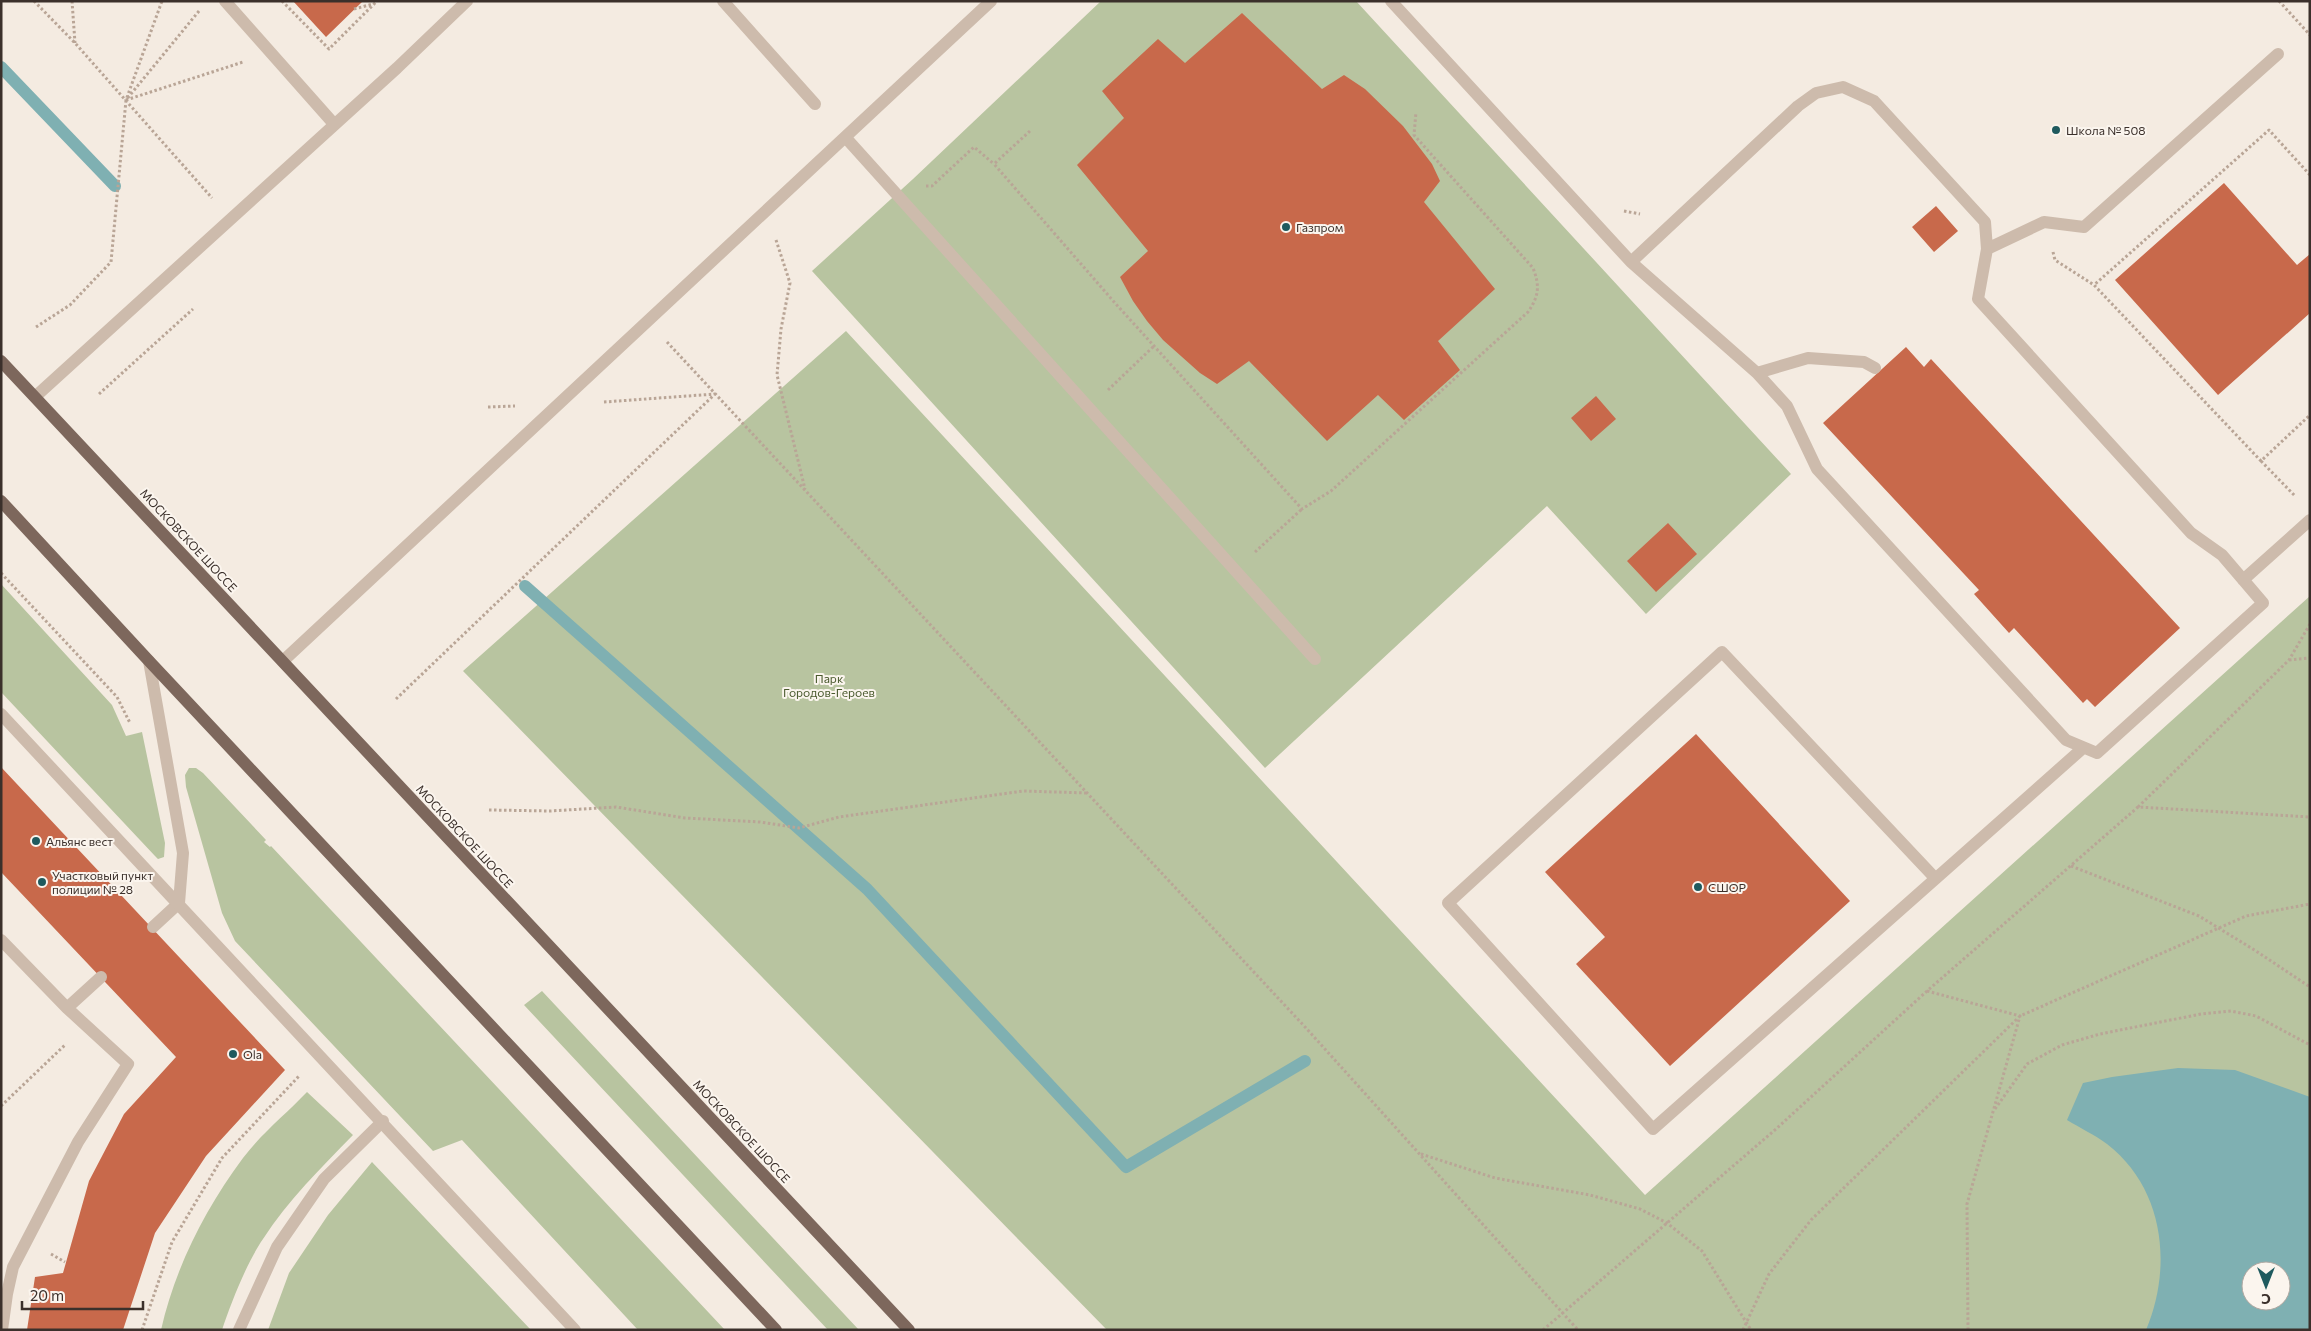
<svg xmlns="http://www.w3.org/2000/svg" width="2311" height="1331" viewBox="0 0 2311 1331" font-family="Commissioner,sans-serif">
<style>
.green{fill:#b8c4a0;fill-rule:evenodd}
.water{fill:#7fb0b2;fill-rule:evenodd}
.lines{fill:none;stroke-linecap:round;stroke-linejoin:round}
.stream{stroke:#7fb0b2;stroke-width:12}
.building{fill:#c8694b}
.path{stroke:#b9a596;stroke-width:3;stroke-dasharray:2.5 2.5;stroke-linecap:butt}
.lane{stroke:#cdbbac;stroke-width:12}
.street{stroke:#cdbbac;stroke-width:12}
.primary{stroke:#7d675c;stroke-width:12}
.poi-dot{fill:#1f5a5e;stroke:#fbf5ee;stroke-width:2}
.labels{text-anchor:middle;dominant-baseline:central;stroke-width:4;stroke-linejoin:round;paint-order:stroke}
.poi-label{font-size:12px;fill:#3b302b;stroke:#fbf5ee;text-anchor:start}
.street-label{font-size:12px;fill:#3b302b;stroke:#fbf5ee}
.park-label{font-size:12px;fill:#4a5a2e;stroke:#fbf5ee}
</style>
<rect width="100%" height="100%" fill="#f4ebe1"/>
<path class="green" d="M 1101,1 L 1356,1 L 1791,474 L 1646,614 L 1547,506 L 1265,768 L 812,271 L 913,179 Z
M 846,331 L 1645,1195 L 2310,596 L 2310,1330 L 1107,1330 L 463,671 ZM 2251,1271 L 2281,1271 L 2281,1301 L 2251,1301 Z
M 1,584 L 112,705 L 126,736 L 142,732 L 165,843 L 164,857 L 158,859 L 155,856 L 1,692 Z
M 189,768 L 196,768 L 203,773 L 266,840 L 264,842 L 270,847 L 271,846 L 725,1330 L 638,1330 L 462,1140 L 433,1151 L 235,941 L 222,913 L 186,787 L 185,775 Z
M 542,991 L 859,1330 L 828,1330 L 524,1005 Z
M 307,1092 L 353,1135 C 321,1168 288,1200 263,1239 C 247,1262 231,1303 222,1330 L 161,1330 C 175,1268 205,1209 243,1158 C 261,1134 286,1114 307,1092 Z
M 372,1162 L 531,1330 L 268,1330 L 289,1273 L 328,1215 Z"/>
<path class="water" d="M 2178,1068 L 2235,1070 L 2310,1097 L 2310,1330 L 2146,1330 C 2173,1266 2164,1188 2107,1144 C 2095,1135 2080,1128 2067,1120 L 2083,1083 L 2112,1077 ZM 2251,1271 L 2281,1271 L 2281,1301 L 2251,1301 Z"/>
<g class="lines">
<path class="stream" d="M 1,67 L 115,186
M 525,586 L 867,889 L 1126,1167 L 1305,1061"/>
</g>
<path class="building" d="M 293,1 L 363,1 L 326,37 Z
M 1242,13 L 1322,89 L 1344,75 L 1365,89 L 1403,126 L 1432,164 L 1440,181 L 1424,202 L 1495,289 L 1438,341 L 1460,370 L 1404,420 L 1378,395 L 1327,441 L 1249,361 L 1217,384 L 1200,373 L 1163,340 L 1147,321 L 1133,301 L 1120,277 L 1148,251 L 1077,165 L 1124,118 L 1102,91 L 1158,39 L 1185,63 Z
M 2224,183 L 2297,265 L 2310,254 L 2310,313 L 2218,395 L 2115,280 Z
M 1936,206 L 1958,231 L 1934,252 L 1912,227 Z
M 1906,347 L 1924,367 L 1931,359 L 2180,628 L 2095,707 L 2087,699 L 2083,703 L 2014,628 L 2009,633 L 1974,594 L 1979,590 L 1823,423 Z
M 1596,396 L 1616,419 L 1591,441 L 1571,418 Z
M 1668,523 L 1697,554 L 1656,592 L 1627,561 Z
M 1696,734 L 1850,901 L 1670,1066 L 1576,964 L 1605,937 L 1545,872 Z
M 1,767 L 285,1070 L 206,1156 L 155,1233 L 123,1330 L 27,1330 L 35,1277 L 63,1273 L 89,1181 L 124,1114 L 176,1057 L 1,872 Z"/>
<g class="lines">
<path class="path" d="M 34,1 L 75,43 L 212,198
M 72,1 L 75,43
M 282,1 L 329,49 L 377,1
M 2279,1 L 2310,35
M 354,9 L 373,4
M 199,11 L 126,100 L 243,62
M 1030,131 L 994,164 L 1115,303 L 1302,509 L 1331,491 L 1528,312 C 1539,296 1540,286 1533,268 L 1414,135 L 1416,112
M 2310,175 L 2269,130 L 2094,285 L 2261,461 L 2310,415
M 926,186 L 932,186 L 974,147 L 994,164
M 1624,211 L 1640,214
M 776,240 L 790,283 L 781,329 L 777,375 L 805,489
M 2053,252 L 2055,260 L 2094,285
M 36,327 L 70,305 L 111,262 L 126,100 L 162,1
M 667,342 L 1306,1028 L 1578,1330
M 1108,390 L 1154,346
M 99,394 L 193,309
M 604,402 L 715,394
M 488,407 L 515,406
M 2261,461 L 2295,496
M 1255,552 L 1302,509
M 1,573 L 117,697 L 130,723
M 2289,660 L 2310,658
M 396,699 L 715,394
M 2138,807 L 2289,660 L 2310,624
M 489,810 L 550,811 L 616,807 L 685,818 L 760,822 L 799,828 L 839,817 L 1023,791 L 1088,793
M 2071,866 L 2199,916 L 2256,951 L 2310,987
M 1927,991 L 2020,1016 L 1967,1204 L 1968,1330
M 1,1106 L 66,1044
M 1995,1109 L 2027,1064 L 2062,1045 L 2100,1034 L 2201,1014 L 2231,1011 L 2256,1016 L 2310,1045
M 1421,1154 L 1495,1178 L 1590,1195 L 1640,1209 L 1667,1223 L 1702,1251 L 1751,1330
M 51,1254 L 65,1262
M 142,1330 L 172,1242 L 222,1158 L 300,1075
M 1543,1330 L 1776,1129 L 1927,991 L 2138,807 L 2310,817
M 1743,1330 L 1769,1274 L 1811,1220 L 2020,1016 L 2246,916 L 2310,904"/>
<path class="lane" d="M 225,1 L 334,124
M 723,1 L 815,104
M 1391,1 L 1631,262 L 1757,373 L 1787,406 L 1817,469 L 2066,740 L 2097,753 L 2263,603 L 2222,555 L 2191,533 L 1978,299 L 1987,249 L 1985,222 L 1874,101 L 1843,87 L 1816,93 L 1798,106 L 1631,262
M 846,138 L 1315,659
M 1987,249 L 2044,222 L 2084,227 L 2278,54
M 1757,373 L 1808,358 L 1864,362 L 1875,368
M 36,396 L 397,68 L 467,1
M 2243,580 L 2310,520
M 283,661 L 991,1
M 1935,878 L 1722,652 L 1448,903 L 1653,1129 L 2083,748
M 153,927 L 179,903
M 1,940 L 67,1008 L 128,1064 L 78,1142 L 13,1267 L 7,1294 L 2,1330
M 67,1008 L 101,977
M 239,1330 L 277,1247 L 324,1179 L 383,1121"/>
<path class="street" d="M 149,661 L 183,853 L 179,903
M 1,714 L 575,1330"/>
<path class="primary" d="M 1,361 L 909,1330
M 1,501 L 149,661 L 776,1330"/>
</g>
<g class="poi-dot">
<circle cx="2056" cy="130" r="5"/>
<circle cx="1286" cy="227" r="5"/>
<circle cx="36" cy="841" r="5"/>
<circle cx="42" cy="882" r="5"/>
<circle cx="1698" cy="887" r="5"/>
<circle cx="233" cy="1054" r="5"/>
</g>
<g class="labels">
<g class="poi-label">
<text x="2066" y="130">Школа № 508</text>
<text x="1296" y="227">Газпром</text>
<text x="46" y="841">Альянс вест</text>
<text x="52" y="875">Участковый пункт<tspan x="52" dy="14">полиции № 28</tspan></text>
<text x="1708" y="887">СШОР</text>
<text x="243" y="1054">Ola</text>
</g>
<g class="street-label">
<text transform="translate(189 540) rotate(47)">МОСКОВСКОЕ ШОССЕ</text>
<text transform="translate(465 836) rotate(47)">МОСКОВСКОЕ ШОССЕ</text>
<text transform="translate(742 1131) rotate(47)">МОСКОВСКОЕ ШОССЕ</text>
</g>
<g class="park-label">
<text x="829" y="678">Парк<tspan x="829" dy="14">Городов-Героев</tspan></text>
</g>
</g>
<rect width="2311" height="1331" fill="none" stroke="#3b302b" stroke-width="5"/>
<g transform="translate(2266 1286) rotate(180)"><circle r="24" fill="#fbf5ee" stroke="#aea6a0"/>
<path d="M0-4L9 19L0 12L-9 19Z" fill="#1f5a5e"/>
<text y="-8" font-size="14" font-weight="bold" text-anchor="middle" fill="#3b302b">С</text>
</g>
<path d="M22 1301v8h121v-8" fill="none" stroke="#3b302b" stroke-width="2.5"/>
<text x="30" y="1301" font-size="15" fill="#3b302b" stroke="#fbf5ee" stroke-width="4" paint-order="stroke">20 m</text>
</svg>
